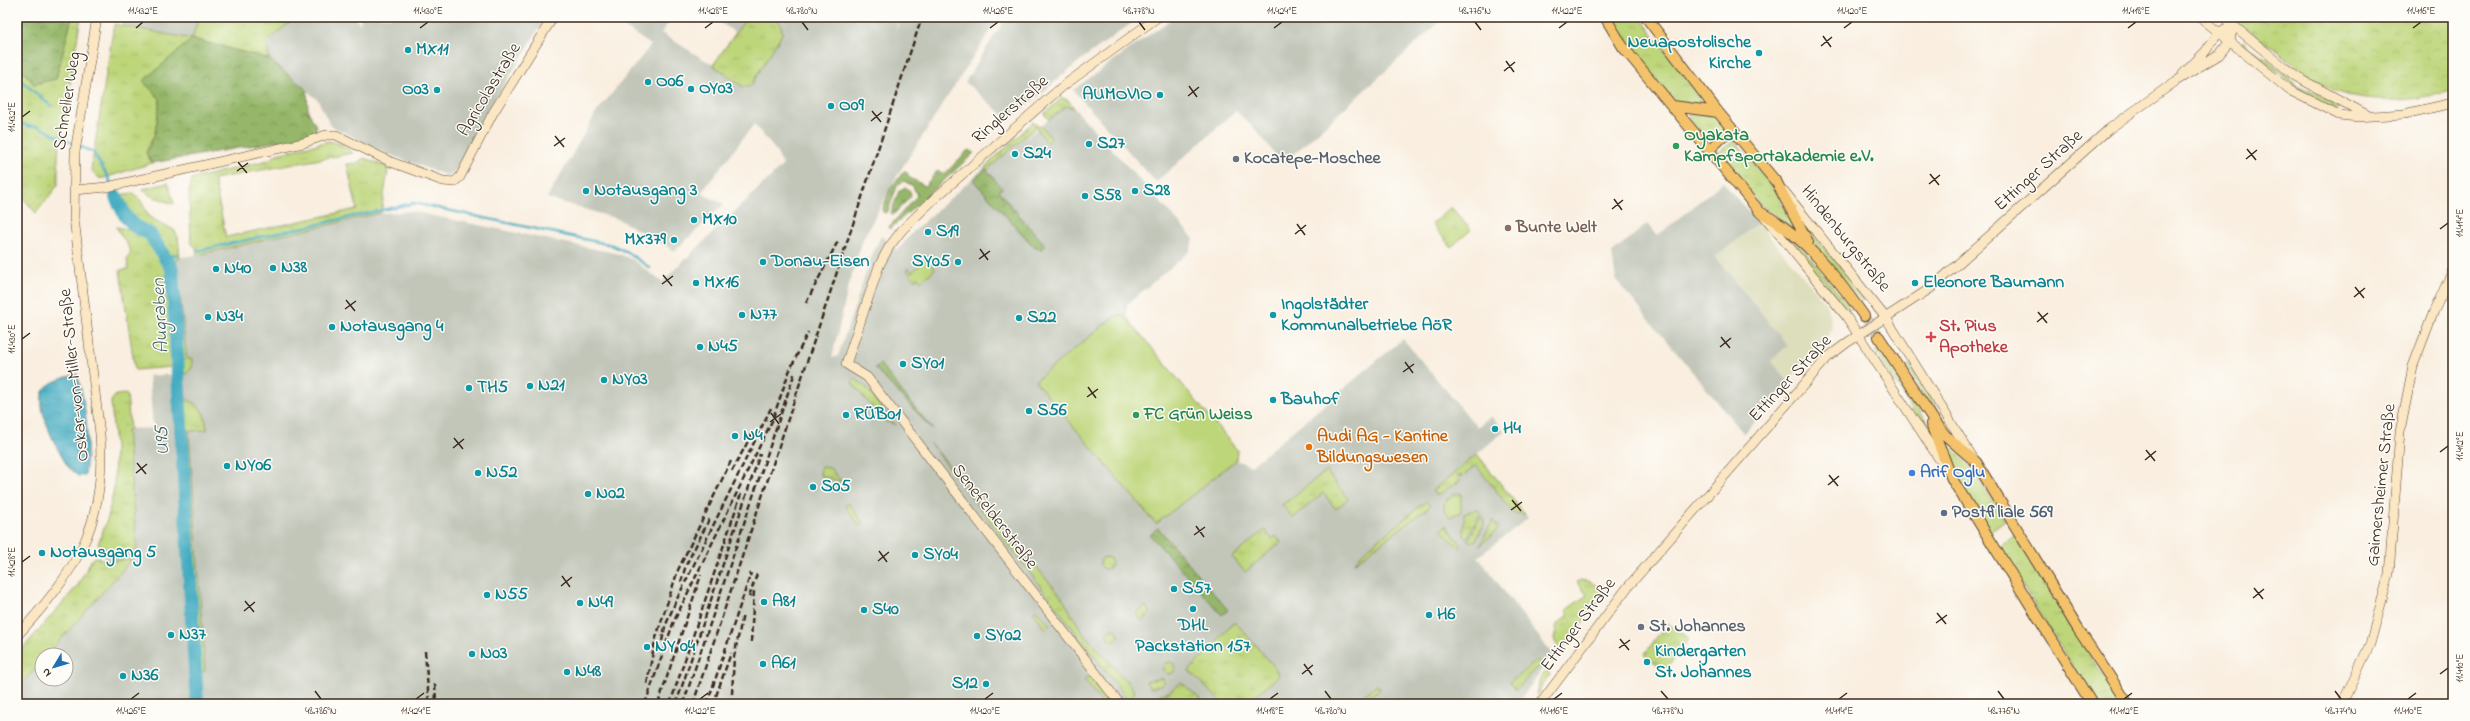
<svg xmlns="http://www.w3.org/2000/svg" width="2470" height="721" viewBox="0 0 2470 721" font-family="'Indie Flower',sans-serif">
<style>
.built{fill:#dddebc}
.industrial{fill:#c2c6b9;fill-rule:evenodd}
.grass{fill:url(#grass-tufts);stroke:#7c804c}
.forest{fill:url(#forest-crowns);stroke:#687044}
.park{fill:url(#park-crowns);stroke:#7c804c}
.pitch{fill:#bed67a;stroke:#7c804c}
.water{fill:url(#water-ripples);stroke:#3e6a70}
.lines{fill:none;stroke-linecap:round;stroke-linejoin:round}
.stream{stroke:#42abc1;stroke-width:2.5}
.river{stroke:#42abc1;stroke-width:14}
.primary-tunnel{stroke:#d3c7b8;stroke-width:10;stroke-dasharray:10 5;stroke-linecap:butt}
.secondary-casing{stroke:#58473b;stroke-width:10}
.primary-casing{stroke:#58473b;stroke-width:12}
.secondary{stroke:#fbe7c3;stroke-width:9}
.primary{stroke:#f4c26a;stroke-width:10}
.rail{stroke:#3b2a1e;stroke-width:2.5;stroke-dasharray:6 3;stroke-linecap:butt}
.ticks{fill:none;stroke:#3b2a1e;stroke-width:1.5}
.culture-dot{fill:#0f9aa8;stroke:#fdfcf7;stroke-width:1.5}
.leisure-dot{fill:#2e9e5b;stroke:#fdfcf7;stroke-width:1.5}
.worship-dot{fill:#6b7280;stroke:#fdfcf7;stroke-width:1.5}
.education-dot{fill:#8d6e63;stroke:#fdfcf7;stroke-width:1.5}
.health-dot{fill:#e0444e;stroke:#fdfcf7;stroke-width:1.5}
.food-dot{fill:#e8710a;stroke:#fdfcf7;stroke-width:1.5}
.shop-dot{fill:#3f7fe0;stroke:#fdfcf7;stroke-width:1.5}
.service-dot{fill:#5c6f8a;stroke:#fdfcf7;stroke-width:1.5}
.labels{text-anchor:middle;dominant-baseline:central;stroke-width:3;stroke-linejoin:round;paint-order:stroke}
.culture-label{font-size:18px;font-weight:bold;fill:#0d838f;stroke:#fdfcf7;text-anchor:start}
.street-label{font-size:18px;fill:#3b2a1e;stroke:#fdfcf7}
.leisure-label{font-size:18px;font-weight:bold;fill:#27864d;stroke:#fdfcf7;text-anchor:start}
.worship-label{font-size:18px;font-weight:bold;fill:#5b616d;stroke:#fdfcf7;text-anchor:start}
.education-label{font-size:18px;font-weight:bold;fill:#785e54;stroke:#fdfcf7;text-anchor:start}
.health-label{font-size:18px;font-weight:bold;fill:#be3a42;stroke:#fdfcf7;text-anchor:start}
.food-label{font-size:18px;font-weight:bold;fill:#c56008;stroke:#fdfcf7;text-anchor:start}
.shop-label{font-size:18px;font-weight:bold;fill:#366cbe;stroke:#fdfcf7;text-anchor:start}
.service-label{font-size:18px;font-weight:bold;fill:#4e5e75;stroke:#fdfcf7;text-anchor:start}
.water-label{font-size:19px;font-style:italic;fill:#3e5e5f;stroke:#fdfcf7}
.neatline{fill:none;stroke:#3b2a1e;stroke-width:1.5}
.ticks-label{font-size:10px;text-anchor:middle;fill:#3b2a1e}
</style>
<defs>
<pattern id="grass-tufts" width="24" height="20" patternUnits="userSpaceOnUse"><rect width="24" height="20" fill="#bed67a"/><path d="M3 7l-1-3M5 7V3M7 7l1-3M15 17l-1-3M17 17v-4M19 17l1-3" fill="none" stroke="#a4b869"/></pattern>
<pattern id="forest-crowns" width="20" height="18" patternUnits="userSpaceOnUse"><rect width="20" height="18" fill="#96b76a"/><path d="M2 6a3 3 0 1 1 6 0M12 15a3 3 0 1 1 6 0" fill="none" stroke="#7c9557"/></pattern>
<pattern id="park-crowns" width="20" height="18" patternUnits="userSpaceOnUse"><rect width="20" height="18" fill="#bed67a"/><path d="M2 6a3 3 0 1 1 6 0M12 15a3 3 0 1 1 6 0" fill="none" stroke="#a4b869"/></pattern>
<pattern id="water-ripples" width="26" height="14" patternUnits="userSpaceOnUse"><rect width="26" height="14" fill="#42abc1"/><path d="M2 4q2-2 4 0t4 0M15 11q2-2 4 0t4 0" fill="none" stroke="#388b9c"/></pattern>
</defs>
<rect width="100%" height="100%" fill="#fdfcf7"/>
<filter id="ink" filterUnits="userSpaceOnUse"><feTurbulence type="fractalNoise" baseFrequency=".025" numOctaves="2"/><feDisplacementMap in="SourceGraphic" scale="8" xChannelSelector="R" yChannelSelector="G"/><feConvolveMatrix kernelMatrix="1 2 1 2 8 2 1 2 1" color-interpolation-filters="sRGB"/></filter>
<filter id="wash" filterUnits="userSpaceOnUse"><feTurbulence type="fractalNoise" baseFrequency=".012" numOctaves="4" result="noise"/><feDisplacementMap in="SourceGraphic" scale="16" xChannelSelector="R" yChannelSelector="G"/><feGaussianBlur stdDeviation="0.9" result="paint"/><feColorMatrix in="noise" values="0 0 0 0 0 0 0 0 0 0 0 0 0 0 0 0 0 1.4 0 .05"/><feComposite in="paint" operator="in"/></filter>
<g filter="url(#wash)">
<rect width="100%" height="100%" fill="#f9eedf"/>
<path class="built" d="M 1758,223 L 1826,304 L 1833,329 L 1789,381 L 1771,361 L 1788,347 L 1716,256 Z"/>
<path class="industrial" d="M 123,17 L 198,17 L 192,39 L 122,25 Z
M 296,17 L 354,17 L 360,24 L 361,17 L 546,17 L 488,111 L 459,168 L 448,176 L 380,151 L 330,125 L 318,100 L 269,59 L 267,43 Z
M 609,17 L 673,17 L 661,33 L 713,65 L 736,33 L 712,17 L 899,17 L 894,36 L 901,17 L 999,17 L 898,174 L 863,239 L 848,288 L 832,358 L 838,356 L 871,258 L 881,236 L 898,250 L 913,232 L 985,167 L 986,169 L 1066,106 L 1074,108 L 1194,239 L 1189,252 L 1127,304 L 1127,318 L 1237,450 L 1236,460 L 1251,466 L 1403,339 L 1477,427 L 1491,416 L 1504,431 L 1477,454 L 1528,518 L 1478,557 L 1552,654 L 1518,704 L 17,704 L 17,676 L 89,592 L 125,507 L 133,506 L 127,429 L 153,428 L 149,376 L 188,373 L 176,258 L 208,253 L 384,213 L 410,211 L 619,254 L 633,260 L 662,282 L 783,165 L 776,151 L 754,124 L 701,193 L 724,204 L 675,251 L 618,219 L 547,198 L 596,113 L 651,45 ZM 42,655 L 66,655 L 66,679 L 42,679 Z
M 1006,17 L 1140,17 L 1082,59 L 1009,120 L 965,82 Z
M 1174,17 L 1445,17 L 1283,164 L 1256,130 L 1236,111 L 1156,182 L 1073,90 Z
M 1723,182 L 1758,223 L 1716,257 L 1788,346 L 1771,361 L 1789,381 L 1744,434 L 1616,280 L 1612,253 L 1647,224 L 1657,236 Z"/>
<path class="grass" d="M 72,17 L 81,17 L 58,154 L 58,185 L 36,213 L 17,191 L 17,64 L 34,84 L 56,79 Z
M 198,17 L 296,17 L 267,42 L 269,59 L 192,39 L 160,99 L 155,133 L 146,153 L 152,163 L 104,178 L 99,178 L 91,170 L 114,24 L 192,39 Z
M 747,17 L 774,17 L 781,24 L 782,34 L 750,87 L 743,87 L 713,65 Z
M 1609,17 L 1640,17 L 1706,106 L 1675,102 L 1628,47 Z
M 2243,41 L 2298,85 L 2339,105 L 2337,110 C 2301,92 2272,70 2241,44 Z
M 1062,98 L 1068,100 L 1074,108 L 1066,106 L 1049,120 L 1044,114 Z
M 1693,112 L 1715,116 L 1724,129 L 1714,138 L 1706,138 L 1691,122 L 1690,117 Z
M 1033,122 L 1039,127 L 1041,126 L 1052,138 L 1047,143 L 1036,127 L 987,170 L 985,167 Z
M 1734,140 L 1776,191 L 1794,230 L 1760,204 L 1717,154 Z
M 329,141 L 342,144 L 353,153 L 214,179 L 226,237 L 357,209 L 347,164 L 357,163 L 364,158 L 387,167 L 388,170 L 381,213 L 197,255 L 196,248 L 191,243 L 189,192 L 192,179 L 269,160 L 277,154 Z
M 168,183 L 174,204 L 151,196 L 143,189 Z
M 134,193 L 141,201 L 149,217 L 174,230 L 178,237 L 180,258 L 176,259 L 187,359 L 192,359 L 192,368 L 186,374 L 172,375 L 171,367 L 135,370 L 120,270 L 128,269 L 127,259 L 131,251 L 116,227 L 149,233 L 127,215 L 118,195 Z
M 1796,214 L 1861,292 L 1865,298 L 1861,301 L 1812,241 Z
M 1780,228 L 1804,250 L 1851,309 L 1848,311 Z
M 923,255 L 935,269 L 921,281 L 918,277 L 915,280 L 907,270 L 908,268 L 912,272 L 925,260 Z
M 1880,349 L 1924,418 L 1937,449 L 1875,351 Z
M 1910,364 L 1955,438 L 1954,439 C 1937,416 1918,393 1908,366 Z
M 855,378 L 867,388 L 892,423 L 897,425 L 884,421 L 852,383 Z
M 127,394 L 130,429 L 127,430 L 137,551 L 117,555 L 98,544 L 108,517 L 114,487 L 115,448 L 111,401 L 116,395 Z
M 173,398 C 194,398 206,408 207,430 L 189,431 L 205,671 L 198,672 L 199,680 L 191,680 Z
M 1942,438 L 1971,467 L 2005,520 L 1989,532 L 1956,476 Z
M 930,443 L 1061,596 L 1083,633 L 1131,686 L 1135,693 L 1128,700 Z
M 1477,454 L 1522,511 L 1525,514 L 1513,513 L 1476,465 L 1462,477 L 1460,475 L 1458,477 L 1460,481 L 1436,496 L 1432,491 Z
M 821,467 L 830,468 L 842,482 L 820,475 Z
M 1326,471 L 1348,499 L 1336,509 L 1323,493 L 1293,518 L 1282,505 Z
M 1461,493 L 1461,512 L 1450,517 L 1444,510 L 1444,502 L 1455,494 Z
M 1426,501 L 1430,505 L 1428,508 L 1354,563 L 1362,553 Z
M 848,503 L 864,524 L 860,526 L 845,506 Z
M 1477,509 L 1480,513 L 1467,539 L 1464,536 L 1464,514 Z
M 1482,515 L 1484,524 L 1476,540 L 1470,542 L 1468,541 Z
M 1493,520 L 1499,528 L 1480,546 Z
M 1446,525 L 1462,546 L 1459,548 L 1441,530 Z
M 1265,530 L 1272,539 L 1276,536 L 1281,542 L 1245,572 L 1232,557 Z
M 2018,534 L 2097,667 L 2125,704 L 2099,704 L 2088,691 L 1999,547 Z
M 95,557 L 107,561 L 132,559 L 47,655 L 42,655 L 42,661 L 17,689 L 17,655 L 78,585 L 92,559 Z
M1100 563a6 6 0 1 1 12 0a6 6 0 1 1-12 0Z
M 1581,580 L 1591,582 L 1606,592 L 1560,651 L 1554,639 L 1557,624 L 1569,615 L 1566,610 L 1587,595 L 1577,582 Z
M 1145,606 L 1151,613 L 1142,621 L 1136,614 Z
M 1036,610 L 1050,625 L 1046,629 L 1033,612 Z
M 1233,623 L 1237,624 L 1273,665 L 1279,676 L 1245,704 L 1218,704 L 1220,701 L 1189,671 Z
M1107 635a6 6 0 1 1 12 0a6 6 0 1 1-12 0Z
M 1538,660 L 1541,664 C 1531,671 1526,682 1516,690 L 1510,682 Z
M1163 668a6 6 0 1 1 12 0a6 6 0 1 1-12 0Z
M 1548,670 L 1550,675 L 1536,695 L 1540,678 Z
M 1089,676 L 1110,704 L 1103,704 L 1084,679 Z
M 1161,678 L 1165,682 L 1161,685 L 1151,688 L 1146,683 L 1147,681 Z
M 1181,682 L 1206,704 L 1143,704 L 1141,702 L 1169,692 Z
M 1377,685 L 1380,689 L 1358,704 L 1356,701 Z"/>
<path class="forest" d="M 25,17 L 72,17 L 56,79 L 34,84 L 17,64 L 17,41 Z
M 192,39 L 269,59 L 307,90 L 308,111 L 316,126 L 316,132 L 302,137 L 152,163 L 146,153 L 155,133 L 160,99 L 143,81 Z
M 968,150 L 974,153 L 891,228 L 888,228 L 917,196 L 913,186 L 904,181 L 897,186 L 888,211 L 885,213 L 882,211 L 890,189 L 904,171 L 906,171 L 910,178 L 925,186 L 938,170 L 944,175 Z
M 986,169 L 1002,188 L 999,192 L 1046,246 L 1041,249 L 1035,248 L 973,180 Z
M 905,187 L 910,191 L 911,196 L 893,215 L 891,213 L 899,191 Z
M 880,364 L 933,430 L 875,368 Z
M 1158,528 L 1228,610 L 1222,615 L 1150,535 Z"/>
<path class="park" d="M 2230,17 L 2453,17 L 2453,90 C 2422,100 2382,104 2350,96 C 2317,87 2291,61 2265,42 C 2253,34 2241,26 2230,17 Z
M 1451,207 L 1471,230 L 1451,247 L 1432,224 Z
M 1667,623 L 1689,638 L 1666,670 L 1644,655 Z"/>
<path class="pitch" d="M 1119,315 L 1127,318 L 1237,450 L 1236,460 L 1156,524 L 1035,381 L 1111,319 Z"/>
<path class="water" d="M 77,374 C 87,407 90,442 85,475 L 78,476 C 75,473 71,471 69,468 C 59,455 33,404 44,390 C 51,380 67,377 77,374 Z"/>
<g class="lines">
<path class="stream" d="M 17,77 L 51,106
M 17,122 L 31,127 L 37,126 L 74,144
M 79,146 L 93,152 L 108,177 L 126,217 L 136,227 L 150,234 L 172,269 L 178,374
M 197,251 L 414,203 L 612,245 L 627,252 L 650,268
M 167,257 L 177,254
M 179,398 L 195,683"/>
<path class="river" d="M 116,197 L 126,217 L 136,227 L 150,234 L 172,269 L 197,704"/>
</g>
</g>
<g filter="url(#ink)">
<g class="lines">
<path class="primary-tunnel" d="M 1864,316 L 1879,337"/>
<defs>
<path id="secondary" d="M 2200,17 L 2289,90 L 2339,115 L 2358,117 L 2404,114 L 2453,103
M 2223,17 L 2295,76 L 2369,116
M 2183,74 L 2205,52 L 2219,32 L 2233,25
M 75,190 L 107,187 L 303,143 L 326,135 L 336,135 L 391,162 L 443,181 L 454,182 L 460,177 L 493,113 L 553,17
M 1784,191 L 1886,318 L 1973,458
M 1764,216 L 1846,316 L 1945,468
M 17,636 C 76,571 107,525 100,434 L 74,218 L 75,152 L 97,17
M 1120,704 L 867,377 L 846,364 L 879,266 L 889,247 L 902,230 L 934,199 L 1063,86 L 1158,17
M 1540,704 L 1627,588 L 1828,357 L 1848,342 L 1931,288 L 2109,129 L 2176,81 L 2219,55 L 2230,41 L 2233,25
M 2342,704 L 2370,644 L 2389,574 L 2400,432 L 2413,366 L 2434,311 L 2453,270"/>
<path id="primary" d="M 1605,17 L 1623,47 L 1760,212 C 1804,235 1835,275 1864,316
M 1646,17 L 1718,112 L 1777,183 L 1808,242
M 1673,106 L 1718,112
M 1709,150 L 1731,129
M 1879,337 L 1933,419 L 1945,435 L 1976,462 L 2078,629 L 2128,704
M 1931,424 L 1952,479 L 2092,704"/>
</defs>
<use href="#secondary" class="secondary-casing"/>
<use href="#primary" class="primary-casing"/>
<use href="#secondary" class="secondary"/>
<use href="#primary" class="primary"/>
<path class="rail" d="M 806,303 L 838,241
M 732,471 L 752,434
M 681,582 L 686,565 L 710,518
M 749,597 L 757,574
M 662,641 L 665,627 L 675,603 L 771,408
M 751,642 L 754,590
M 425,651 L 429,703
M 435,684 L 436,702
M 647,684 L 655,641 L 678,570 L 731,461
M 732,694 L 734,657 L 743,614
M 716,696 L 731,653
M 645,704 L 674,621 L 772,421 L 789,372 L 808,332
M 658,704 L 701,575
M 670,704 L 741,494
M 676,704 L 760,454
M 683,704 L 795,372
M 693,704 L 922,17
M 707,704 L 751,573"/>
</g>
</g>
<path class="ticks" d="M 802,22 L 808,30M 1139,22 L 1145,30M 1475,22 L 1481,30M 136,28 L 143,22M 420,28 L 428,22M 705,28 L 713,22M 990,28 L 998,22M 1274,28 L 1282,22M 1559,28 L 1567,22M 1844,28 L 1852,22M 2128,28 L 2136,22M 2413,28 L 2421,22M 1823,36 L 1831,47M 1821,46 L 1832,37M 1506,61 L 1514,72M 1504,71 L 1515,62M 1189,86 L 1197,97M 1188,96 L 1199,87M 872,111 L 881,122M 22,117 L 30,111M 871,121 L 882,112M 555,136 L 564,147M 554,146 L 565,138M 2247,149 L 2256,160M 2246,159 L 2257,150M 238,162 L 247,173M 237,171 L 248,163M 1930,174 L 1939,185M 1929,184 L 1940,175M 1614,199 L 1622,210M 1612,209 L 1623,200M 1297,224 L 1305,235M 2440,229 L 2448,223M 1295,234 L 1306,225M 980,249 L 988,260M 979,259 L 990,251M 663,275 L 672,286M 662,284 L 673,276M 2355,287 L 2364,298M 2354,297 L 2365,288M 346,300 L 355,311M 345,309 L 356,301M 2038,312 L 2047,323M 2037,322 L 2048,313M 1721,337 L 1730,348M 22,339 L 30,333M 1720,347 L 1731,338M 1405,362 L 1413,373M 1403,372 L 1414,364M 1088,387 L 1096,398M 1087,397 L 1098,389M 771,413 L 779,424M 770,422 L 781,414M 454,438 L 463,449M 453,448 L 464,439M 2146,450 L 2155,461M 2440,452 L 2448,446M 2145,460 L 2156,451M 137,463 L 146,474M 136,473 L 147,464M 1829,475 L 1838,486M 1828,485 L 1839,476M 1512,500 L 1521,511M 1511,510 L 1522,502M 1196,526 L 1204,537M 1194,535 L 1205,527M 879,551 L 887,562M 878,561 L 889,552M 22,562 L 30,556M 562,576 L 570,587M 561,586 L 572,577M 2254,588 L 2263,599M 2253,598 L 2264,589M 245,601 L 254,612M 244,611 L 255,602M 1937,613 L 1946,624M 1936,623 L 1947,615M 1620,639 L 1629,650M 1619,648 L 1630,640M 1304,664 L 1312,675M 1302,674 L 1313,665M 2440,674 L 2448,668M 315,691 L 321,699M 1325,691 L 1331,699M 1661,691 L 1668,699M 1998,691 L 2004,699M 2335,691 L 2341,699M 131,699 L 139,693M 416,699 L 424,693M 700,699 L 708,693M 985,699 L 993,693M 1270,699 L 1278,693M 1554,699 L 1562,693M 1839,699 L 1847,693M 2124,699 L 2132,693M 2408,699 L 2416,693"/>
<g class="culture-dot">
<circle cx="408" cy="50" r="4"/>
<circle cx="1759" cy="53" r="4"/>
<circle cx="648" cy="82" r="4"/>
<circle cx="691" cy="89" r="4"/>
<circle cx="437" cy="90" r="4"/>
<circle cx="1160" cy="95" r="4"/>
<circle cx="831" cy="106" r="4"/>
<circle cx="1089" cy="144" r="4"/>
<circle cx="1015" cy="154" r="4"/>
<circle cx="586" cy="191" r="4"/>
<circle cx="1135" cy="191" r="4"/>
<circle cx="1085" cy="196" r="4"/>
<circle cx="694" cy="220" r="4"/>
<circle cx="928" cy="232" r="4"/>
<circle cx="674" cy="240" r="4"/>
<circle cx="763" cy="262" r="4"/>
<circle cx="958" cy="262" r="4"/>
<circle cx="273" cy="268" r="4"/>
<circle cx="216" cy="269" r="4"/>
<circle cx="696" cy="283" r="4"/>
<circle cx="1915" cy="283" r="4"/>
<circle cx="742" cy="315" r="4"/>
<circle cx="1273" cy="315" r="4"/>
<circle cx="208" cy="317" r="4"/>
<circle cx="1019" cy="318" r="4"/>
<circle cx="332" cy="327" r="4"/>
<circle cx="700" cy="347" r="4"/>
<circle cx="903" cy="364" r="4"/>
<circle cx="604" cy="380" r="4"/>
<circle cx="530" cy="386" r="4"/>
<circle cx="469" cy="388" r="4"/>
<circle cx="1273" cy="400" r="4"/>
<circle cx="1029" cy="411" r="4"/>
<circle cx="846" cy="415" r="4"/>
<circle cx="1495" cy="429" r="4"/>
<circle cx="735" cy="436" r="4"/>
<circle cx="227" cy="466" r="4"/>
<circle cx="478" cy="473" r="4"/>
<circle cx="813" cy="487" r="4"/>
<circle cx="588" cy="494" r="4"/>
<circle cx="42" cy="553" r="4"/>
<circle cx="915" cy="555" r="4"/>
<circle cx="1174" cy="589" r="4"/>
<circle cx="487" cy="595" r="4"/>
<circle cx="764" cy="602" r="4"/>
<circle cx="580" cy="603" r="4"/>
<circle cx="1193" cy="609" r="4"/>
<circle cx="864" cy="610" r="4"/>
<circle cx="1429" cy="615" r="4"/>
<circle cx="171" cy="635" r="4"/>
<circle cx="977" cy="636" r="4"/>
<circle cx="647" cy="647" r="4"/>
<circle cx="472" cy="654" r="4"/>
<circle cx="1647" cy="662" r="4"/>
<circle cx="763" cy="664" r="4"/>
<circle cx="567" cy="672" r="4"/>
<circle cx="123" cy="676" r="4"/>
<circle cx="986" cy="684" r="4"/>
</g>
<g class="leisure-dot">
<circle cx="1676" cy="146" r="4"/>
<circle cx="1136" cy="415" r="4"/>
</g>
<g class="worship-dot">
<circle cx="1236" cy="159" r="4"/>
<circle cx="1641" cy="627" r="4"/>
</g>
<circle class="education-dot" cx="1508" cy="228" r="4"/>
<path class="health-dot" d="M1929 331h4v4h4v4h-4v4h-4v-4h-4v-4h4z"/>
<circle class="food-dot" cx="1309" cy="447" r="4"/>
<circle class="shop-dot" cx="1912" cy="473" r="4"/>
<circle class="service-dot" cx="1944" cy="513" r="4"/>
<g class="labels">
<g class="culture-label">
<text x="1751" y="43" text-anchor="end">Neuapostolische<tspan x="1751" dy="21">Kirche</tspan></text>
<text x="416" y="50">MX11</text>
<text x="656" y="82">O06</text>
<text x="699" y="89">OY03</text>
<text x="429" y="90" text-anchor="end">O03</text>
<text x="1152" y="95" text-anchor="end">AUMOVIO</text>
<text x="839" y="106">O09</text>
<text x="1097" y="144">S27</text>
<text x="1023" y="154">S24</text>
<text x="594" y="191">Notausgang 3</text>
<text x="1143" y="191">S28</text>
<text x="1093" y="196">S58</text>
<text x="702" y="220">MX10</text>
<text x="936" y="232">S19</text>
<text x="666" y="240" text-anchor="end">MX379</text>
<text x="771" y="262">Donau-Eisen</text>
<text x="950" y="262" text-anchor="end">SY05</text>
<text x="281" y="268">N38</text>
<text x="224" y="269">N40</text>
<text x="704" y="283">MX16</text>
<text x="1923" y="283">Eleonore Baumann</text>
<text x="1281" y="305">Ingolstädter<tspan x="1281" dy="21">Kommunalbetriebe AöR</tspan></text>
<text x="750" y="315">N77</text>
<text x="216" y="317">N34</text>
<text x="1027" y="318">S22</text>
<text x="340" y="327">Notausgang 4</text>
<text x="708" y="347">N45</text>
<text x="911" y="364">SY01</text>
<text x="612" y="380">NY03</text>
<text x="538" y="386">N21</text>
<text x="477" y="388">TH5</text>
<text x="1281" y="400">Bauhof</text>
<text x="1037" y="411">S56</text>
<text x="854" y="415">RÜB01</text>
<text x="1503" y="429">H4</text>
<text x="743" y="436">N4</text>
<text x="235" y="466">NY06</text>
<text x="486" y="473">N52</text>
<text x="821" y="487">S05</text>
<text x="596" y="494">N02</text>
<text x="50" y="553">Notausgang 5</text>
<text x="923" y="555">SY04</text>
<text x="1182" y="589">S57</text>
<text x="495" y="595">N55</text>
<text x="772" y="602">A81</text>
<text x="588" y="603">N49</text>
<text x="872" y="610">S40</text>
<text x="1437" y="615">H6</text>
<text x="1193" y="626" text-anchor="middle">DHL<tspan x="1193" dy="21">Packstation 157</tspan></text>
<text x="179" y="635">N37</text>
<text x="985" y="636">SY02</text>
<text x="655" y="647">NY 04</text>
<text x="1655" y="652">Kindergarten<tspan x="1655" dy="21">St. Johannes</tspan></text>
<text x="480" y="654">N03</text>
<text x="771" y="664">A61</text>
<text x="575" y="672">N48</text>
<text x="131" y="676">N36</text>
<text x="978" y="684" text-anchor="end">S12</text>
</g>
<g class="street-label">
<text transform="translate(490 90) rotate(-59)">Agricolastraße</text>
<text transform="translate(68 101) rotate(-81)">Schneller Weg</text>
<text transform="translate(1011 110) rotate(-41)">Ringlerstraße</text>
<text transform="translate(2039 171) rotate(-42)">Ettinger Straße</text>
<text transform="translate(1845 239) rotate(51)">Hindenburgstraße</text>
<text transform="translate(75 375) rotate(-96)">Oskar-von-Miller-Straße</text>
<text transform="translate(1791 379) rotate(-47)">Ettinger Straße</text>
<text transform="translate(2382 485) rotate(-84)">Gaimersheimer Straße</text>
<text transform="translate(994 517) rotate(52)">Senefelderstraße</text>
<text transform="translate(1579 625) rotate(-53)">Ettinger Straße</text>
</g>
<g class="leisure-label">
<text x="1684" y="136">Oyakata<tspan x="1684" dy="21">Kampfsportakademie e.V.</tspan></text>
<text x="1144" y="415">FC Grün Weiss</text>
</g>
<g class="worship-label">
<text x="1244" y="159">Kocatepe-Moschee</text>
<text x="1649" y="627">St. Johannes</text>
</g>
<g class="education-label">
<text x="1516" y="228">Bunte Welt</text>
</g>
<g class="health-label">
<text x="1939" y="327">St. Pius<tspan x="1939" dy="21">Apotheke</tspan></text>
</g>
<g class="food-label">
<text x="1317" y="437">Audi AG - Kantine<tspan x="1317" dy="21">Bildungswesen</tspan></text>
</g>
<g class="shop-label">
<text x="1920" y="473">Arif Oglu</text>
</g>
<g class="service-label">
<text x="1952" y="513">Postfiliale 569</text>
</g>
<g class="water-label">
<text transform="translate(161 316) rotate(-93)">Augraben</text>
<text transform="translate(163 441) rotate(-93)">U95</text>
</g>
</g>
<rect width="2470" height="721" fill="none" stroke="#fdfcf7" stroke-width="44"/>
<g transform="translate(54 667) rotate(232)"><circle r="19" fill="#fdfcf7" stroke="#afa8a0"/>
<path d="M0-3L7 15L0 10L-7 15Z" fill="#1f6fb2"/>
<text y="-6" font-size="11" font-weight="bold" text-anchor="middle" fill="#3b2a1e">N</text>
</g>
<rect x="22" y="22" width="2426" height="677" class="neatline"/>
<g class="ticks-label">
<text x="143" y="14">11.432°E</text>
<text x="428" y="14">11.430°E</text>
<text x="713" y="14">11.428°E</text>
<text x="802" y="14">48.780°N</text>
<text x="998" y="14">11.426°E</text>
<text x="1139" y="14">48.778°N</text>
<text x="1282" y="14">11.424°E</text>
<text x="1475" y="14">48.776°N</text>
<text x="1567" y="14">11.422°E</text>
<text x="1852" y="14">11.420°E</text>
<text x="2136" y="14">11.418°E</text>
<text x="2421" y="14">11.416°E</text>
<text transform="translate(11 117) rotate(-90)" y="4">11.432°E</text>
<text transform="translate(2459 223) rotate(-90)" y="4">11.414°E</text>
<text transform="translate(11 339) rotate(-90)" y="4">11.430°E</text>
<text transform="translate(2459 446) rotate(-90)" y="4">11.412°E</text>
<text transform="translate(11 562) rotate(-90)" y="4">11.428°E</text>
<text transform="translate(2459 668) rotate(-90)" y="4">11.410°E</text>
<text x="131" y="714">11.426°E</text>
<text x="321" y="714">48.786°N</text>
<text x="416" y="714">11.424°E</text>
<text x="700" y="714">11.422°E</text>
<text x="985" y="714">11.420°E</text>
<text x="1270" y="714">11.418°E</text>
<text x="1331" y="714">48.780°N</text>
<text x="1554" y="714">11.416°E</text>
<text x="1668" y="714">48.778°N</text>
<text x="1839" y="714">11.414°E</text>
<text x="2004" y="714">48.776°N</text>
<text x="2124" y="714">11.412°E</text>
<text x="2341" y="714">48.774°N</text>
<text x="2408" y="714">11.410°E</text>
</g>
</svg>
